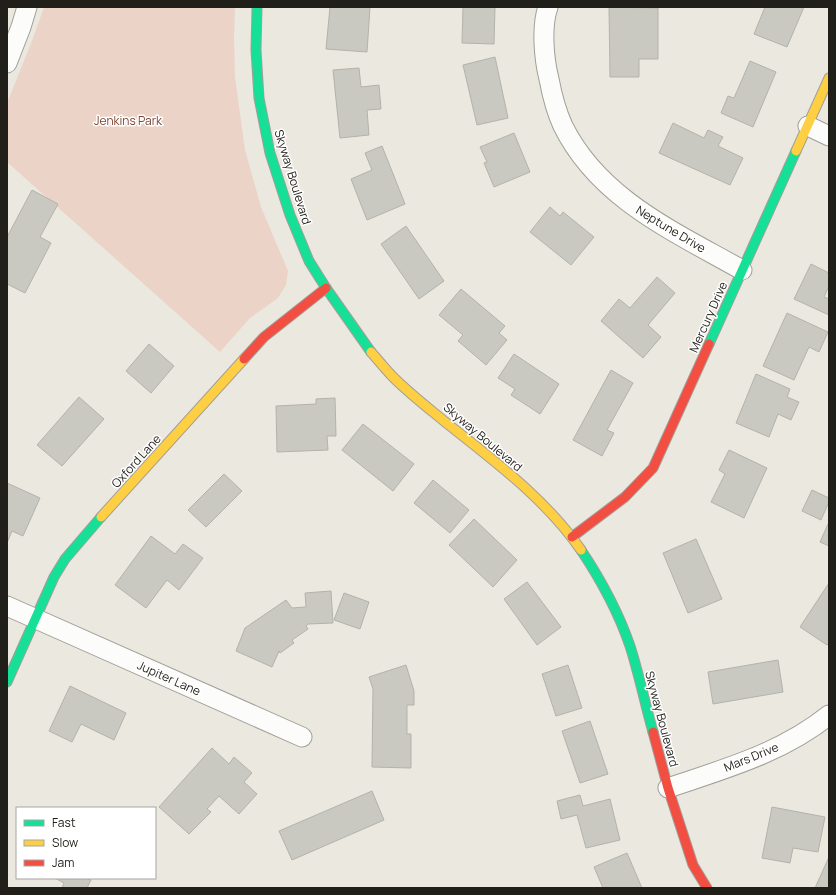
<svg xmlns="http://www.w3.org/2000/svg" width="836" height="895" viewBox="0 0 836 895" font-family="Manrope,sans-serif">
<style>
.green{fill:#ebd3c8}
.building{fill:#c9c9c1;stroke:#b3b2ab}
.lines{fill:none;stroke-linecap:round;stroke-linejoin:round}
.street-casing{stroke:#a29f99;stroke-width:21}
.fast-casing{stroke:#a29f99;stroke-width:11}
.slow-casing{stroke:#a29f99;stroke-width:11}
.jam-casing{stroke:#a29f99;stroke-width:11}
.street{stroke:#fcfcfa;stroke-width:19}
.fast{stroke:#16e098;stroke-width:9}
.slow{stroke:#ffcf43;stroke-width:9}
.jam{stroke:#f24e42;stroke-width:9}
.labels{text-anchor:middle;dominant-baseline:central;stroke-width:3;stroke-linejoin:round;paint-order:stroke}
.park-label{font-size:12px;fill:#7e4636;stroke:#fff}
.street-label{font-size:12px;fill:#211f19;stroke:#fff}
</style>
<rect width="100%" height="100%" fill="#ebe8df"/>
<path class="green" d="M 44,7 L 235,7 L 234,37 L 235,77 L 245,150 L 261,207 L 288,271 L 286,285 L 278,298 L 250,318 L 220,352 L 7,162 L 7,103 L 32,41 Z"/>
<path class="building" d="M 330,7 L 370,7 L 367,52 L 326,49 Z
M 463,7 L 495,7 L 494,44 L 462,43 Z
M 609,7 L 658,8 L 658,59 L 639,59 L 639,77 L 610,77 Z
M 765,7 L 804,7 L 787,47 L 754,34 Z
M 495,57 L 508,118 L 477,125 L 463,65 Z
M 750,61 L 776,72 L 753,127 L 721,113 L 728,96 L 734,98 Z
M 359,68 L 361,87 L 379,85 L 381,109 L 367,110 L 369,135 L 340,138 L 333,70 Z
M 673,123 L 704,138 L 708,130 L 723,137 L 718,146 L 743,158 L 730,185 L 659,153 Z
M 514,133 L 530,172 L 494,187 L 484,163 L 487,162 L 480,147 Z
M 382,146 L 405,204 L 367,220 L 351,179 L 372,170 L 365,153 Z
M 32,190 L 58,204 L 40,237 L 51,243 L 25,293 L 7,284 L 7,237 Z
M 550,207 L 560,216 L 563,212 L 594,237 L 571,265 L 530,232 Z
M 406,226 L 444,281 L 419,299 L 381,244 Z
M 811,264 L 829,273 L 829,286 L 824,297 L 829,299 L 829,315 L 794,299 Z
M 657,277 L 675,293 L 648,325 L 661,337 L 643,358 L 601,321 L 619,299 L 630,308 Z
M 461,289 L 505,326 L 499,333 L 507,340 L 486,365 L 458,341 L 463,335 L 439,315 Z
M 787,313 L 828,332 L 819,352 L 809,347 L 794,380 L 763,366 Z
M 149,344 L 174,366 L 151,393 L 126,371 Z
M 514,354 L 559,384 L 540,414 L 511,395 L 515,389 L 498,378 Z
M 611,370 L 633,383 L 607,430 L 614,433 L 602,456 L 573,440 Z
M 756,374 L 790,389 L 787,397 L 799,402 L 791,420 L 778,414 L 769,437 L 736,423 Z
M 79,397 L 104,419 L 62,466 L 37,445 Z
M 335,398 L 336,436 L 327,436 L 328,450 L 277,452 L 276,406 L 316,404 L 316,399 Z
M 363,424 L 414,464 L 393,491 L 342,450 Z
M 729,450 L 767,468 L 744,518 L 711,502 L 725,474 L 719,470 Z
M 224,474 L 242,491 L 206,527 L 188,510 Z
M 433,480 L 469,510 L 450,533 L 414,503 Z
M 7,483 L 40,498 L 23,536 L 12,531 L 7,543 Z
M 812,490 L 829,498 L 829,502 L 821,520 L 802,511 Z
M 474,519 L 517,560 L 493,587 L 449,545 Z
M 828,524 L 829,524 L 829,546 L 820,542 Z
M 151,536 L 175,554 L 183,544 L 203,558 L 179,590 L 167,580 L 146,608 L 115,585 Z
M 696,539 L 722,599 L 688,613 L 663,553 Z
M 527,582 L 561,627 L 537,645 L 504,599 Z
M 829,583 L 829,643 L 827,645 L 800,627 Z
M 331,591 L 333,623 L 308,624 L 306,626 L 308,629 L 292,640 L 294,643 L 280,653 L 279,651 L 272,667 L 236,651 L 245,628 L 286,600 L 292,608 L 306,607 L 305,593 Z
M 344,593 L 369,602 L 360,629 L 334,620 Z
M 778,660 L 783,692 L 713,704 L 708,672 Z
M 406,665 L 414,691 L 414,705 L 407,705 L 407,734 L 411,734 L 411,768 L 372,767 L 373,689 L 369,677 Z
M 568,665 L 582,708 L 556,716 L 542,674 Z
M 70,686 L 126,713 L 114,740 L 81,724 L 72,742 L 49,731 Z
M 590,721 L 608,774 L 580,783 L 562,731 Z
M 212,748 L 229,764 L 234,757 L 252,773 L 244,782 L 257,794 L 239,814 L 219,796 L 207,809 L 211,812 L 189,834 L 159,807 Z
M 372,791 L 384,820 L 292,860 L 279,831 Z
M 580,795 L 583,806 L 610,799 L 620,840 L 586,848 L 577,815 L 561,819 L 557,801 Z
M 772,807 L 825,817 L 818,852 L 793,848 L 790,863 L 762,858 Z
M 627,853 L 642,888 L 603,888 L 594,867 Z
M 829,857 L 829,888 L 815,888 Z
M 55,878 L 86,878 L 91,880 L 87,888 L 62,888 L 64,883 Z"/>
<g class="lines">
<defs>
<path id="street" d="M 548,7 C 541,27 544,59 549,79 C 552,95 556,111 563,126 C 599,199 675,232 742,270
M 7,63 L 21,27 L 27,7
M 808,126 L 829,136
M 7,606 L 302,737
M 668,788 C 724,769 782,753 829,715"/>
<path id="fast" d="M 257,7 L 256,50 L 259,98 L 270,153 L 290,215 L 309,261 L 326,288 L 371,352
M 709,344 L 796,151
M 581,550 C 601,580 618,611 630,646 C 639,674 645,704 653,732
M 7,682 L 54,577 L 65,559 L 101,517"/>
<path id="slow" d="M 796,151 L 829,78
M 371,352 C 379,361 386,370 393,377 C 409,393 427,407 444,421 C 493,460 545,498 581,550
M 101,517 L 244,359"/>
<path id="jam" d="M 244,359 L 264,337 L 326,288
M 572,537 L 625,497 L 653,468 L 709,344
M 653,732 L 668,788 L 693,865 L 707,888"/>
</defs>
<use href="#street" class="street-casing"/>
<use href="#fast" class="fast-casing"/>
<use href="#slow" class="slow-casing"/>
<use href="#jam" class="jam-casing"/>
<use href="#street" class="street"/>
<use href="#fast" class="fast"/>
<use href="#slow" class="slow"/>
<use href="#jam" class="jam"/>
</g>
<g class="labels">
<g class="park-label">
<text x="128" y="120">Jenkins Park</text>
</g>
<g class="street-label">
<text transform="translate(293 177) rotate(73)">Skyway Boulevard</text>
<text transform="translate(671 229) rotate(31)">Neptune Drive</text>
<text transform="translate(708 317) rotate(-66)">Mercury Drive</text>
<text transform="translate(483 437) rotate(40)">Skyway Boulevard</text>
<text transform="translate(136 461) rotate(-48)">Oxford Lane</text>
<text transform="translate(169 678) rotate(24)">Jupiter Lane</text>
<text transform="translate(662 719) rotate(75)">Skyway Boulevard</text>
<text transform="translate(751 757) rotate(-22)">Mars Drive</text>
</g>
</g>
<rect width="836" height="895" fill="none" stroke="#211f19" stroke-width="16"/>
<rect x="16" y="807" width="140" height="72" fill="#ffffff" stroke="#a6a5a3"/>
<rect x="24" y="820" width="20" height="6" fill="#16e098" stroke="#a6a5a3"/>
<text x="52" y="827" font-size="12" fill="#211f19">Fast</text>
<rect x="24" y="840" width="20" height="6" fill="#ffcf43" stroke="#a6a5a3"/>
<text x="52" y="847" font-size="12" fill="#211f19">Slow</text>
<rect x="24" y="860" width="20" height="6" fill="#f24e42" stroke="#a6a5a3"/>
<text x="52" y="867" font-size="12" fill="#211f19">Jam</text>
</svg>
